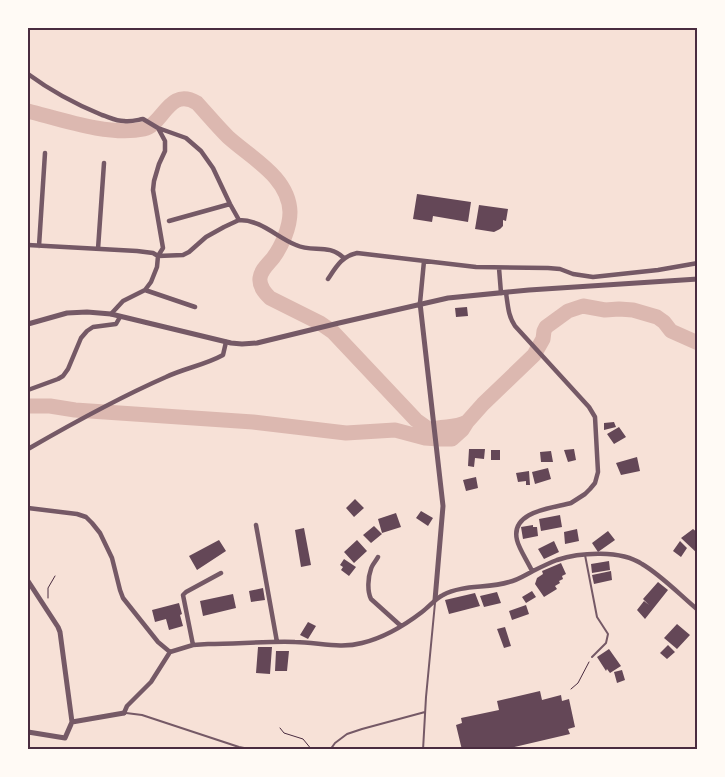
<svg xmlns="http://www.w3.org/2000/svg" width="725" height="777" viewBox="0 0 725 777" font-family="Lato,sans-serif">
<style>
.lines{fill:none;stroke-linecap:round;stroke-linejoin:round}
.river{stroke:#dcb8b0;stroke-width:15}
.building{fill:#644757}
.path{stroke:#4a2c40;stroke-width:1}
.service{stroke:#755966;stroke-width:2}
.minor{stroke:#755966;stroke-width:4.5}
.tertiary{stroke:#755966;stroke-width:5}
.neatline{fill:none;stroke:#4a2c40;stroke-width:2}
</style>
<rect width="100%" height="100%" fill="#f7e1d7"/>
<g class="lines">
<path class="river" d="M 28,111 C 63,120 108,136 144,129 C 163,125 169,86 197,103 C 207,114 217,126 228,137 C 251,158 289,177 290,212 C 290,227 282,246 273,258 C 268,264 261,270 260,278 C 259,286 264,292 270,298 L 320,323 L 333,332 L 416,420 L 430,430 C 444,425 453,429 467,422
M 28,406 L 50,406 L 75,410 L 253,422 L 346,433 L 395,430 L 425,438 L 439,439 L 452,439 L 462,430 L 467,422 L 483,404 L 534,355 L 543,339 L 544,331 L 546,327 L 568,311 L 583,306 L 605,310 L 619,309 L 633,310 L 657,317 L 664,322 L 671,331 L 698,343"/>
</g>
<path class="building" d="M 417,194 L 471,202 L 468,222 L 433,216 L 432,222 L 413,219 Z
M 479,205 L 508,209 L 506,221 L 503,220 L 503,226 L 500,229 L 494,232 L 475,229 Z
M 467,307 L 468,316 L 456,317 L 455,308 Z
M 614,422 L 616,427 L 604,430 L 604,423 Z
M 619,427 L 626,437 L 614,444 L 607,434 Z
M 469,449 L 485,449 L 484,459 L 475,458 L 474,467 L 468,466 Z
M 574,449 L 576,460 L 568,462 L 564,450 Z
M 491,450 L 500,450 L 500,460 L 491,460 Z
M 551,451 L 553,462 L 541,462 L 540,452 Z
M 637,457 L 640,471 L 621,475 L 616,463 Z
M 548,468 L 551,479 L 535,484 L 532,472 Z
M 529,471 L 530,485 L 526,485 L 526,481 L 518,482 L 516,473 Z
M 476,477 L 478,488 L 466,491 L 463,480 Z
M 355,499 L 364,508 L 354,517 L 346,508 Z
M 421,511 L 433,518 L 428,526 L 416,518 Z
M 396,513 L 401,527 L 382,533 L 378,519 Z
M 560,515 L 562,527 L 541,531 L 539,519 Z
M 533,525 L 533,527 L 537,527 L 538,536 L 523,539 L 521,527 Z
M 374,526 L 382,534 L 371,543 L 363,535 Z
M 304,528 L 311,565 L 301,567 L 295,530 Z
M 577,529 L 579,541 L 565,544 L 564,532 Z
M 693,529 L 698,533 L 698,554 L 681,538 Z
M 608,531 L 615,540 L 598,552 L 592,543 Z
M 219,540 L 226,551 L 197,570 L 189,556 Z
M 357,540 L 367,551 L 354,563 L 344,552 Z
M 554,541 L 559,552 L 544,559 L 538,549 Z
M 680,541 L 687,548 L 681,557 L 673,551 Z
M 344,559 L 356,567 L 349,576 L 341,570 L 343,567 L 340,565 Z
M 609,561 L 610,570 L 592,573 L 591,564 Z
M 561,563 L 566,574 L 562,576 L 563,579 L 559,581 L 560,583 L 555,586 L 557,589 L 544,597 L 535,584 L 537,578 L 543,574 L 542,571 Z
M 611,571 L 612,580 L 594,584 L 592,575 Z
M 658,582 L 668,590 L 645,619 L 637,610 L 644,601 L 649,605 L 643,599 Z
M 263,588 L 265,600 L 251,602 L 249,591 Z
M 532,591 L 536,597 L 526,603 L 522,597 Z
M 497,592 L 501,603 L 484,607 L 480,596 Z
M 475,593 L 480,606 L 449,614 L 445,600 Z
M 233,594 L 236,608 L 203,616 L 200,601 Z
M 179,603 L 182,614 L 180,615 L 183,626 L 169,630 L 166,619 L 155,622 L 152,610 Z
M 526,605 L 529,614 L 512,620 L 509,611 Z
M 308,622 L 316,626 L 308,639 L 300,635 Z
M 677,624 L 690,635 L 677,649 L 664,638 Z
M 505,627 L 511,646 L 504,648 L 497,629 Z
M 668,645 L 675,652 L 667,659 L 660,653 Z
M 258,647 L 272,647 L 270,674 L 256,673 Z
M 609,649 L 621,666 L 610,673 L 607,669 L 606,671 L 597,657 Z
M 276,651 L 289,651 L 287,671 L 275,671 Z
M 622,670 L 625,680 L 617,683 L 614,672 Z
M 540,691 L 542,700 L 561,695 L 562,701 L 569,699 L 575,727 L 568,729 L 570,734 L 501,750 L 462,750 L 456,725 L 462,723 L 461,718 L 499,710 L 497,701 Z"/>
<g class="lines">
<path class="path" d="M 48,598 L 48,588 L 55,576
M 571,689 L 578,683 L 589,662
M 280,728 L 284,733 L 303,739 L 312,750"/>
<path class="service" d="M 585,555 L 597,617 L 608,634 L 606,643 L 592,657
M 126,713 L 142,715 L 239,747 L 254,750
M 330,750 L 335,743 L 347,734 L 362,729 L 425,712
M 423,750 L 426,697 L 435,603"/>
<path class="minor" d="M 28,74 C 51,91 75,104 102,115 C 109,117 116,121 124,121 C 131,122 137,120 143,119 L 158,128
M 169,221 L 230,204
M 28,245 L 137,251 L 153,253 L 158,256 L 157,267 L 151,282 L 145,290 L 123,301 L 111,314
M 39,246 L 45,153
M 98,249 L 104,163
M 158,256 L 163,248 L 153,190 L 154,181 L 159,164 L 165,151 L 165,141 L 158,128 L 186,138 L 201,151 L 213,168 L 230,204 L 239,220 C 262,220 276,237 296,245 C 313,253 328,243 344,258
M 158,256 L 183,255 L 189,252 L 206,237 L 224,227 L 239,220
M 499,268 L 501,293
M 328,279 C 336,267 342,256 357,253 L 476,267 L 548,268 L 560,269 L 573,274 L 593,277 L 658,270 L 698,263
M 145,290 L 195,307
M 506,293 C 508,305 508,316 515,326 L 589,407 L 595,417 L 598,472 L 595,483 L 590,489 L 585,494 L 571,503 C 553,508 510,511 517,540 C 519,549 528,562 532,571
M 420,303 L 424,261
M 28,390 L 58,379 L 63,376 L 68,369 L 81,338 L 87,331 L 93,327 L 116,324 L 120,317
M 28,449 C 73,423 118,398 166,377 C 185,368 205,365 223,355 L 226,342
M 28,508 L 77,514 L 86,517 L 92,523 L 100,533 L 112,558 L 120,590 L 123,598 L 158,642 L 170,652
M 256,525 L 277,642
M 378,557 C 376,561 372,565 371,569 C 368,577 367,591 371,599 L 401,626
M 193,645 L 183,595 L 186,592 L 221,573
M 124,713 L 127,706 L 151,682 L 170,652 L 193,645 L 208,644 C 236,644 266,641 295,642 C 317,642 340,649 362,643 C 383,638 405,625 422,612 C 429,607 435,599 443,595 C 463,584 488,589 509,582 C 518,580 525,575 533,571 C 541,567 549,563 557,560 C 581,552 621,550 642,564 C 661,575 680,595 698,610"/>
<path class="tertiary" d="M 420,303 L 443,506 L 435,600
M 28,324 L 67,313 L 87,312 L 111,314 L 231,343 L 242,344 L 257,343 L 339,323 L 448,298 L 529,290 L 698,279
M 28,581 L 58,627 L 60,632 L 72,722
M 28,732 L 65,738 L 72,722 L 124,713"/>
</g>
<rect width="725" height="777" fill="none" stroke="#fffaf5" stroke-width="58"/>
<rect x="29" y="29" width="667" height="719" class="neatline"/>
</svg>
